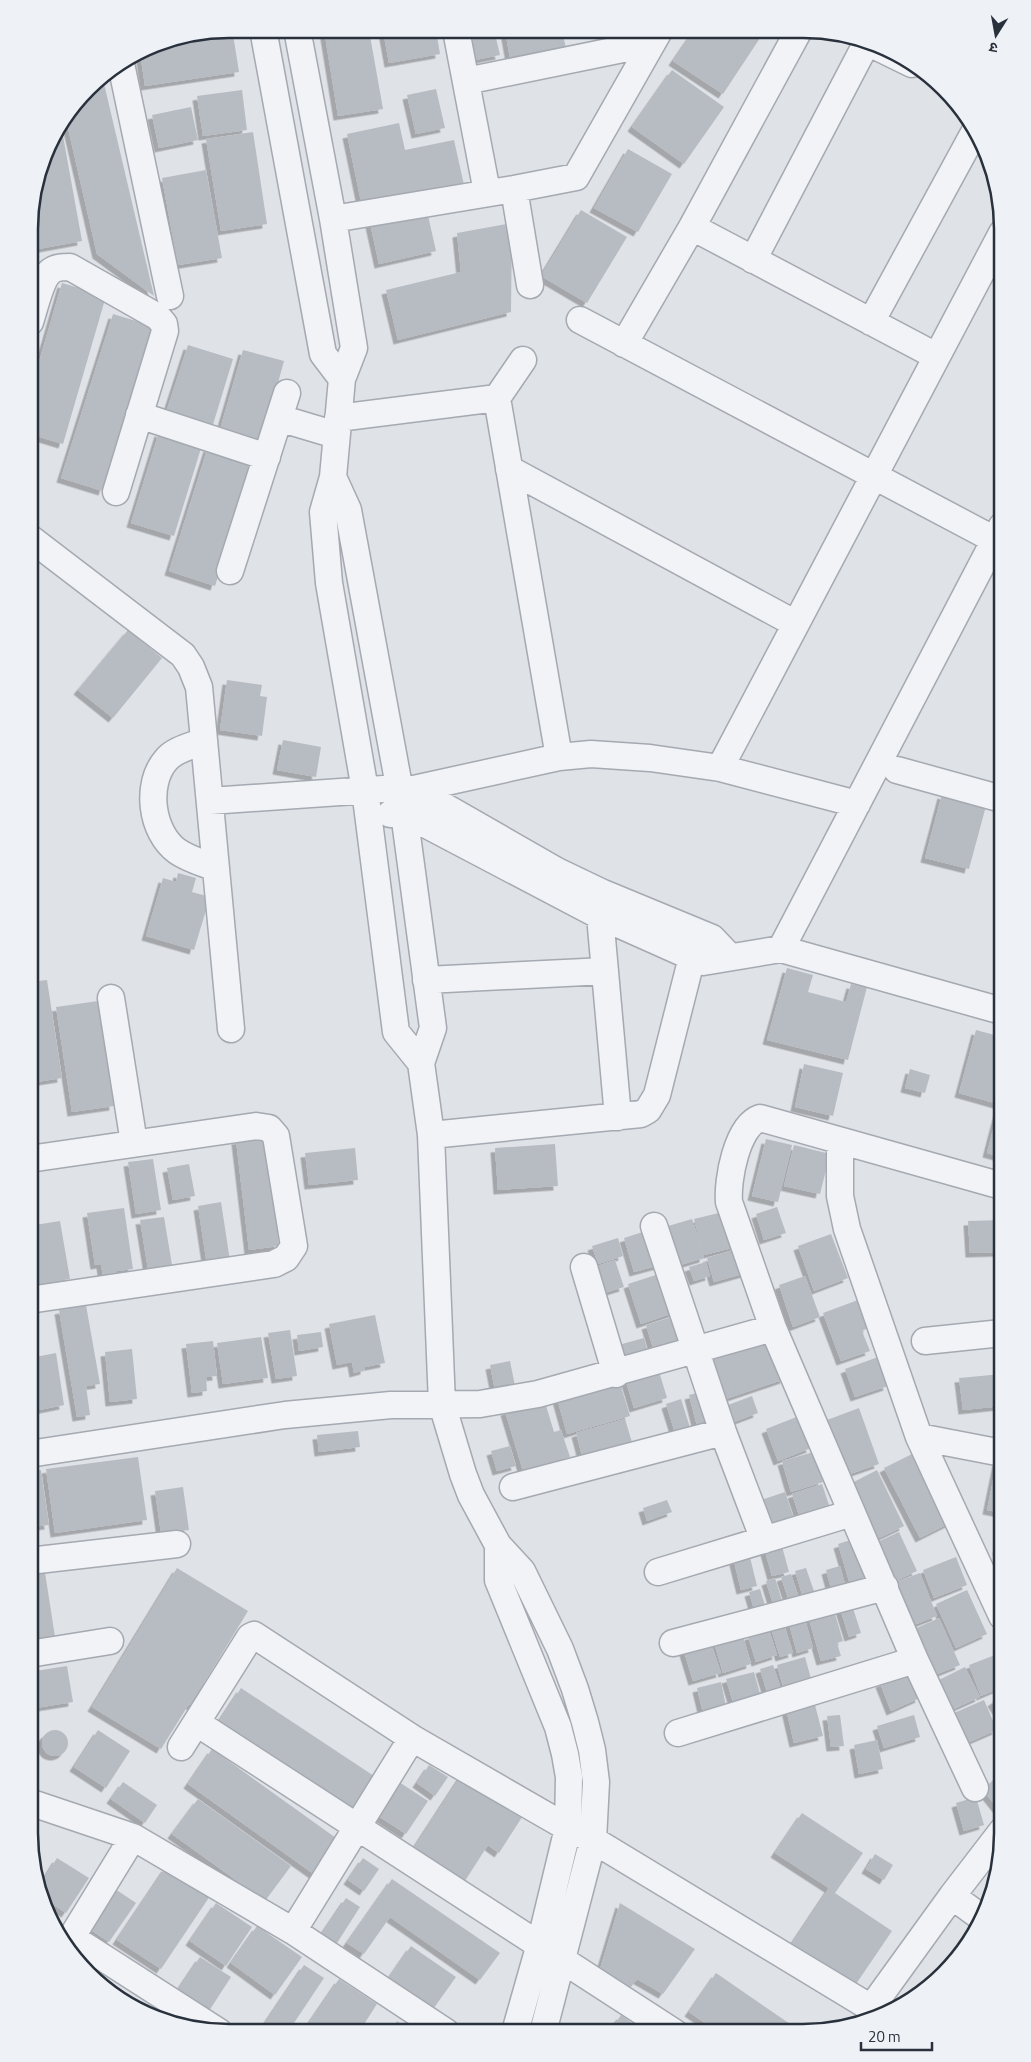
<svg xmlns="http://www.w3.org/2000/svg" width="1031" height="2062" viewBox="0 0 1031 2062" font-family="'Titillium Web','Noto Sans Devanagari',sans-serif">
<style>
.building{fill:#b7bcc3;filter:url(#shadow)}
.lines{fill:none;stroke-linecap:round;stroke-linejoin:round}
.minor-casing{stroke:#a5a9b1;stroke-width:29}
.minor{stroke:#f1f3f6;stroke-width:26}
.rim{fill:none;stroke:#29313d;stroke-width:2.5}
</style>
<defs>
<filter id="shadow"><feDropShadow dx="-4.5" dy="4.5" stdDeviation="0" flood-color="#0004"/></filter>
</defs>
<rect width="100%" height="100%" fill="#dfe2e7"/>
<path class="building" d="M 324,29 L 369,30 L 383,109 L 338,116 Z
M 383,30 L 436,30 L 440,54 L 389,63 Z
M 464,30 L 494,30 L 500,55 L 470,61 Z
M 505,30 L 562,31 L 566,48 L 510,58 Z
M 693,32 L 764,32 L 723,94 L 673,61 Z
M 233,34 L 239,72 L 145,86 L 140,52 L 148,47 Z
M 672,70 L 724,107 L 684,164 L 632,127 Z
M 102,75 L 154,296 L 97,254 L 66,119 L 97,79 Z
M 436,89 L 445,128 L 416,134 L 407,95 Z
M 242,90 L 247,130 L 203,136 L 197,96 Z
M 191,107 L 198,140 L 159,148 L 152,115 Z
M 399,123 L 405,150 L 454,140 L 464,185 L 362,206 L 347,134 Z
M 61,125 L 82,241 L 38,249 L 30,203 L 50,140 Z
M 253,132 L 267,224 L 221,231 L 206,139 Z
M 628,149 L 672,174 L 638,232 L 594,208 Z
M 206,170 L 222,258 L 178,265 L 162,178 Z
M 581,210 L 627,237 L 587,303 L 541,276 Z
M 427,211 L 436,251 L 379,264 L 370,223 Z
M 512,223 L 511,312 L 398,340 L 386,290 L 461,272 L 457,233 Z
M 62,283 L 106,296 L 63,444 L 30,434 L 30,393 Z
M 113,314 L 156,327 L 103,491 L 61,478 Z
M 188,345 L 233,359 L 211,431 L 165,416 Z
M 243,350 L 284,361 L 261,445 L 219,433 Z
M 159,432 L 202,445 L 174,536 L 131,523 Z
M 208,447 L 255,462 L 215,586 L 169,571 Z
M 128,630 L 162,658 L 113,718 L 78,690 Z
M 227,680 L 262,685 L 260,696 L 267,697 L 262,736 L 220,730 Z
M 283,740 L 321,747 L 316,777 L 277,770 Z
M 942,794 L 986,806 L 969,869 L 925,858 Z
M 178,873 L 196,878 L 192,892 L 210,897 L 194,950 L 146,936 L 163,878 L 176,882 Z
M 787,968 L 813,975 L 808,992 L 846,1002 L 851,984 L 867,987 L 848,1060 L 767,1040 Z
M 47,980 L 62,1078 L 30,1083 L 30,982 Z
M 98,1001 L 114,1106 L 72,1112 L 56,1007 Z
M 976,1030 L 1002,1037 L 1002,1088 L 998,1104 L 959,1093 Z
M 804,1064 L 843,1073 L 833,1116 L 795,1107 Z
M 910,1069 L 930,1075 L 925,1093 L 905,1088 Z
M 1001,1099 L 1002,1099 L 1002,1157 L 987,1153 Z
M 266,1136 L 279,1246 L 249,1250 L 236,1140 Z
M 766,1139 L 792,1145 L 778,1202 L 752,1196 Z
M 555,1144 L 558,1186 L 498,1190 L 495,1148 Z
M 794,1145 L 830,1154 L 820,1194 L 784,1186 Z
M 355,1148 L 358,1180 L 309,1185 L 305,1153 Z
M 153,1159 L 161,1210 L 136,1214 L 128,1162 Z
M 189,1164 L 195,1196 L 173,1200 L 167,1168 Z
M 221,1202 L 230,1261 L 207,1265 L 198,1206 Z
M 777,1207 L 786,1233 L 764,1240 L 756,1214 Z
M 124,1208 L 133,1269 L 117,1271 L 117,1275 L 103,1277 L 101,1264 L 95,1265 L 87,1213 Z
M 727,1211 L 736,1247 L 704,1255 L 704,1258 L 670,1268 L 658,1229 L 692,1219 L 703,1253 L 694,1219 Z
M 164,1217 L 172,1265 L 148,1269 L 140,1220 Z
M 1002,1220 L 1002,1252 L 970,1253 L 968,1221 Z
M 60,1221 L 70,1279 L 38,1284 L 34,1258 L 29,1259 L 29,1226 Z
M 649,1230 L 660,1265 L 634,1272 L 624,1238 Z
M 831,1234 L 848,1278 L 814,1291 L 798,1246 Z
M 618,1238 L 623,1256 L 598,1264 L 592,1246 Z
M 739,1248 L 746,1273 L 714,1282 L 707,1258 Z
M 615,1260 L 624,1287 L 601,1294 L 592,1268 Z
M 706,1262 L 710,1276 L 694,1281 L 689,1267 Z
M 662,1273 L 676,1312 L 641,1324 L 628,1284 Z
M 805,1276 L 820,1317 L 793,1327 L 779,1285 Z
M 858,1300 L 868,1328 L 862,1331 L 870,1351 L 841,1361 L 823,1313 Z
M 86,1305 L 100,1384 L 86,1386 L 90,1415 L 77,1417 L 59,1310 Z
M 375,1315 L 385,1363 L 365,1367 L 365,1370 L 354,1373 L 352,1362 L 337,1365 L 329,1324 Z
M 678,1315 L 687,1345 L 655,1354 L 646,1325 Z
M 290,1330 L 297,1376 L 276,1379 L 268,1333 Z
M 321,1332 L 323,1347 L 299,1351 L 297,1335 Z
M 261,1337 L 268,1378 L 223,1384 L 217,1343 Z
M 770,1337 L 785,1379 L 717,1402 L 703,1360 Z
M 644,1338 L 649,1356 L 616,1365 L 611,1347 Z
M 213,1341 L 217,1376 L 206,1377 L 207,1391 L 192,1393 L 186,1344 Z
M 132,1349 L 137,1399 L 110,1402 L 105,1352 Z
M 56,1353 L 64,1405 L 39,1410 L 30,1358 Z
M 878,1357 L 888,1386 L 855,1397 L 845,1369 Z
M 510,1361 L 516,1391 L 496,1395 L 490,1365 Z
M 658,1368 L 667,1398 L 634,1408 L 625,1378 Z
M 1002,1374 L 1002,1406 L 963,1410 L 959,1378 Z
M 619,1380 L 630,1416 L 567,1434 L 557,1398 Z
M 705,1391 L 713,1422 L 697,1426 L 689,1395 Z
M 752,1396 L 758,1413 L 726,1425 L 720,1408 Z
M 29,1398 L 35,1424 L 29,1425 Z
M 544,1399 L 554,1432 L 561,1430 L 570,1457 L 523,1471 L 505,1411 Z
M 681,1399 L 692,1434 L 677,1439 L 666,1404 Z
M 859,1408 L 879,1464 L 847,1475 L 827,1420 Z
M 799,1416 L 811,1448 L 778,1461 L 766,1429 Z
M 625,1419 L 634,1449 L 584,1463 L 576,1433 Z
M 358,1431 L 360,1447 L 319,1452 L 317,1435 Z
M 510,1446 L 516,1466 L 497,1471 L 491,1451 Z
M 814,1452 L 823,1482 L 791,1492 L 782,1461 Z
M 916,1452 L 952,1522 L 920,1538 L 884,1468 Z
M 138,1457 L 147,1520 L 55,1533 L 46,1469 Z
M 997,1461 L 1002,1462 L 1002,1513 L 987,1510 Z
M 41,1470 L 49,1525 L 32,1527 L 35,1546 L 29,1546 L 29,1472 Z
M 877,1470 L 904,1526 L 875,1540 L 848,1485 Z
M 822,1484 L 831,1511 L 801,1521 L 792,1494 Z
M 183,1487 L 189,1530 L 161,1533 L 155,1491 Z
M 785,1492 L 796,1524 L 769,1534 L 758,1501 Z
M 667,1500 L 672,1512 L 647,1521 L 643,1508 Z
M 899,1532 L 917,1571 L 891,1583 L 873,1544 Z
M 1001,1532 L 1002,1533 L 1002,1552 L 997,1551 Z
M 857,1538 L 871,1586 L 852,1591 L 838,1544 Z
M 780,1539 L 789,1572 L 772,1576 L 763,1544 Z
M 749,1553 L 757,1586 L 741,1590 L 733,1557 Z
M 956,1557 L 967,1585 L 934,1598 L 923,1570 Z
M 44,1566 L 55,1637 L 29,1641 L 29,1568 Z
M 840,1566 L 848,1595 L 834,1599 L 826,1570 Z
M 177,1568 L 248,1611 L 204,1683 L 213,1688 L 199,1710 L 189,1704 L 161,1749 L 92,1707 Z
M 806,1568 L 817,1600 L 805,1604 L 795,1571 Z
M 920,1573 L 937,1616 L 911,1626 L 893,1583 Z
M 791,1574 L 800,1601 L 790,1604 L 781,1577 Z
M 775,1578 L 783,1604 L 774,1607 L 766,1581 Z
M 760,1589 L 767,1612 L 756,1616 L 749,1592 Z
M 967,1590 L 987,1634 L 956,1648 L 936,1604 Z
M 851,1602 L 861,1633 L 849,1637 L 839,1605 Z
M 832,1604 L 843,1641 L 837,1643 L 841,1656 L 821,1661 L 807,1612 Z
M 804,1616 L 813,1648 L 797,1653 L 788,1620 Z
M 939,1618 L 960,1665 L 930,1677 L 910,1631 Z
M 783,1621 L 793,1653 L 780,1657 L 770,1625 Z
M 769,1630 L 777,1655 L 756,1662 L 748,1636 Z
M 742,1633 L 751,1664 L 723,1673 L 714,1642 Z
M 710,1640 L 721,1673 L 693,1681 L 683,1648 Z
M 995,1655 L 1002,1673 L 1002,1687 L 981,1696 L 969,1665 Z
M 805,1657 L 813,1686 L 785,1694 L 777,1665 Z
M 773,1665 L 783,1695 L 769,1699 L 760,1669 Z
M 67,1666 L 73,1702 L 29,1709 L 29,1672 Z
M 965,1667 L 980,1697 L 947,1712 L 933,1683 Z
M 754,1672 L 763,1705 L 736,1712 L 726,1679 Z
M 909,1672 L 920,1698 L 891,1711 L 880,1683 Z
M 721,1682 L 727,1711 L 704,1717 L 697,1688 Z
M 241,1688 L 374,1776 L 353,1808 L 220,1720 Z
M 1002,1695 L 1002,1718 L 992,1702 Z
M 813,1697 L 823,1736 L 794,1743 L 785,1704 Z
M 984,1700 L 997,1730 L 967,1743 L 954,1713 Z
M 840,1715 L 844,1746 L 831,1747 L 827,1716 Z
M 914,1715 L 920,1737 L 884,1748 L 877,1726 Z
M42 1743a13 13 0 1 1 26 0a13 13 0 1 1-26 0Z
M 98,1730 L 130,1751 L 106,1788 L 74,1767 Z
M 877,1740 L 883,1769 L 859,1774 L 854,1745 Z
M 212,1749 L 343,1843 L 318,1877 L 188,1784 Z
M 429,1765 L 448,1777 L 435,1796 L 417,1783 Z
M 464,1771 L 526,1811 L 499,1853 L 488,1845 L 463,1884 L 412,1851 Z
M 994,1779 L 1002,1786 L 1002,1814 L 983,1790 Z
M 123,1782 L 157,1805 L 145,1823 L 111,1799 Z
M 399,1782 L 428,1801 L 406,1834 L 377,1815 Z
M 976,1797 L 984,1825 L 964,1831 L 956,1803 Z
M 198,1799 L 291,1866 L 265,1901 L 172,1834 Z
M 802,1813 L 863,1853 L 835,1893 L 892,1931 L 854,1987 L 791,1945 L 829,1888 L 775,1853 Z
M 875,1854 L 893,1865 L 884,1880 L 866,1869 Z
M 57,1858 L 89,1878 L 66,1913 L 39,1895 L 38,1888 Z
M 363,1858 L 379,1869 L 364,1891 L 348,1880 Z
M 166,1867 L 210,1896 L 161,1969 L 117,1940 Z
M 392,1879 L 500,1953 L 480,1980 L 390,1917 L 364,1954 L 347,1943 Z
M 112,1887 L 136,1903 L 109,1942 L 85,1926 Z
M 346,1898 L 360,1907 L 332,1951 L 317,1941 Z
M 216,1903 L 252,1927 L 226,1966 L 190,1941 Z
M 620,1903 L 695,1949 L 663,1994 L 637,1979 L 631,1987 L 600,1969 Z
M 257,1926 L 302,1957 L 275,1995 L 231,1963 Z
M 411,1946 L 456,1977 L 431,2012 L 405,1994 L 407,1991 L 389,1978 Z
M 74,1957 L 97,1971 L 92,1978 Z
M 200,1957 L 231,1977 L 207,2014 L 176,1993 Z
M 304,1965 L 324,1978 L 288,2032 L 259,2032 Z
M 716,1973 L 796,2028 L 792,2033 L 720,2033 L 689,2012 Z
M 339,1979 L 377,2004 L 359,2032 L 322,2032 L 309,2023 Z
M 621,2015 L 640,2029 L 637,2033 L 609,2033 Z
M 397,2021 L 413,2032 L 390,2032 Z"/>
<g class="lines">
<defs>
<path id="minor" d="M 263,29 L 323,354 L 342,379
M 297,29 L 333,219 L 354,348 L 342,379 L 333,477 L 323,512 L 329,583 L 365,790 L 396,1032 L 421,1063
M 456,30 L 487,192
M 863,40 L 912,64
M 121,64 L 170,296
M 466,81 L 652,43
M 514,189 L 530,285
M 333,219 L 514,189 L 576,177 L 659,31
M 692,227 L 936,356
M 753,260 L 867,42
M 580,320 L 995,540
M 30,322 C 34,310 41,278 51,271 C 56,267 63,267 70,267 L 158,317 L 164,324 L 165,331 L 116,492
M 871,322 L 975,131
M 624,344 L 692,227 L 798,32
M 497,398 L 559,757
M 139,415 L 267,457
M 279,418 L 336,435
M 338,418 L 497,398 L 523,360
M 509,469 L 796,624
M 333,477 L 348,510 L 404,813 L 433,1028 L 421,1063 L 431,1135 L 442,1404 L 463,1474 L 471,1495 L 498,1545 L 522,1571 L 560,1649 L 575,1689 L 585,1722 L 592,1750 L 596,1782 L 593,1840 L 543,2032
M 30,538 L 183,655 L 191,667 L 199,687 L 231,1029
M 230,571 L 287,393
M 204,741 C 192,746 175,749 166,760 C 145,784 151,832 177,851 C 188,859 203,863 216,868
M 720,768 L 1002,233
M 897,770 L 1002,799
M 414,789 L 557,871 L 603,893 L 712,938 L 730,957
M 210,801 L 398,788 L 414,789 L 559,757 L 591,754 L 650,758 L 720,768 L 857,804
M 390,814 L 404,813 L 600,916 L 703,962 L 781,949 L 1002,1011
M 600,916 L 618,1117
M 781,949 L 1002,526
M 426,980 L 605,971
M 111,998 L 134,1143
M 431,1135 L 641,1114 L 648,1110 L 657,1095 L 692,957
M 840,1142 L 840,1196 L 847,1229 L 919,1437 L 1002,1616
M 654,1226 L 723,1432 L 764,1540
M 584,1267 L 616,1374
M 29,1300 L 274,1264 L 286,1258 L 294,1246 L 276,1136 L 269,1128 L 256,1126 L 29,1159
M 925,1341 L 1002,1333
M 919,1437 L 1002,1453
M 29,1454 L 285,1415 L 391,1405 L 480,1404 L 538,1394 L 773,1328
M 513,1487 L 723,1432
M 498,1545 L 498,1580 L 558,1727 L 565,1754 L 569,1777 L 568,1828 L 540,1944 L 515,2032
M 29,1561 L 177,1544
M 658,1572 L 852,1513
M 673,1643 L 885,1587
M 29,1654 L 110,1641
M 197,1723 L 675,2033
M 678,1733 L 915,1660
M 181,1747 L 250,1637 L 254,1635 L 412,1738
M 975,1788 L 915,1660 L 773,1328 L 729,1202 C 727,1180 737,1126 760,1118 L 1002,1186
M 29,1802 L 133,1837 L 293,1931 L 446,2032
M 952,1896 L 1002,1831
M 293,1931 L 412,1738 L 568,1828 L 593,1840 L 871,2008 L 881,2016
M 71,1937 L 219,2032
M 65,1948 L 133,1837
M 871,2008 L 952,1896 L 982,1918"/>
</defs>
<use href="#minor" class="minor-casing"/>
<use href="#minor" class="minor"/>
</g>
<path d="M0 0H1031V2062H0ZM229 38H803A191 191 0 0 1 994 229V1833A191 191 0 0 1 803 2024H229A191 191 0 0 1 38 1833V229A191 191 0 0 1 229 38Z" fill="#eef1f5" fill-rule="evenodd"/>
<path class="rim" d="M229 38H803A191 191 0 0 1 994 229V1833A191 191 0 0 1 803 2024H229A191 191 0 0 1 38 1833V229A191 191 0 0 1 229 38Z"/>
<g transform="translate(996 35) rotate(191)" stroke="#eef1f5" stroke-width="4" paint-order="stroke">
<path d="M0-4L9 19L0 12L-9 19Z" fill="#29313d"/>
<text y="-8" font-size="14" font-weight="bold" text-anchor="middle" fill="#29313d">उ</text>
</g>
<path d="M861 2042v8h71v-8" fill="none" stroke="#29313d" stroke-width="2.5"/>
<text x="868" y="2042" font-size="15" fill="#29313d" stroke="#eef1f5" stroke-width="4" paint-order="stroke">20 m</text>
</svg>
